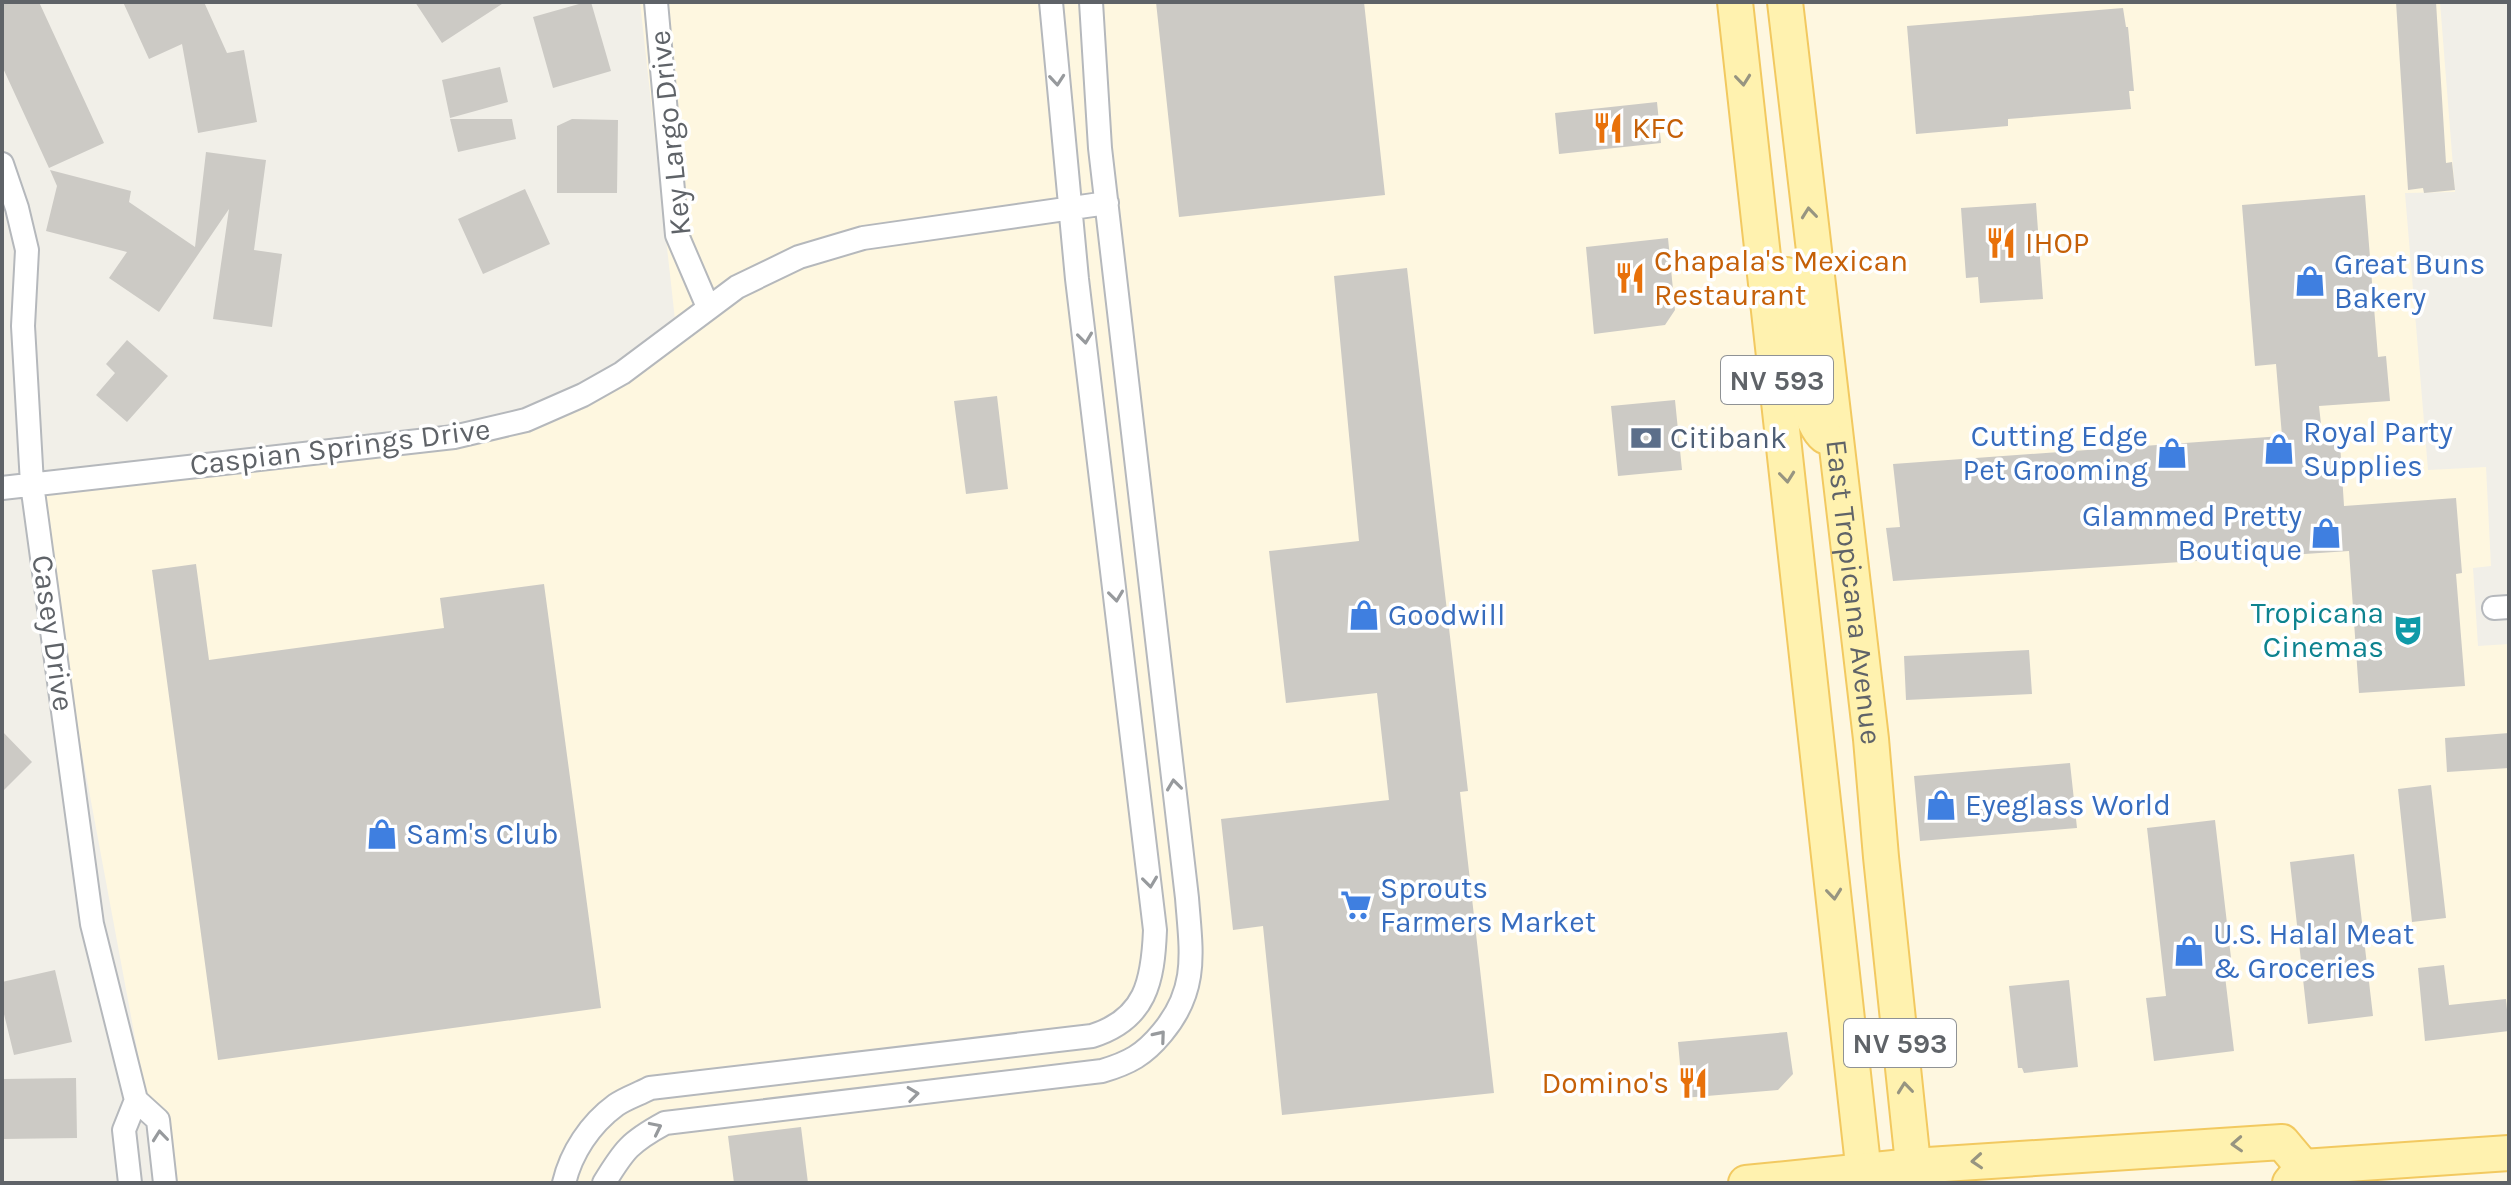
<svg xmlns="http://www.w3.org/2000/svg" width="2511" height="1185" viewBox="0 0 2511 1185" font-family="Karla,sans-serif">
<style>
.commercial{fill:#fef7e0}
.building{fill:#cccac5}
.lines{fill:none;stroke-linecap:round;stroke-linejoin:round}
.street-casing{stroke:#b5b8bc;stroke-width:26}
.primary-casing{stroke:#f2c960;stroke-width:38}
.street{stroke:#fff;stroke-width:22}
.primary{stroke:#fff2af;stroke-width:34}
.oneway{stroke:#979a9d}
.oneway2{stroke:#979581}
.labels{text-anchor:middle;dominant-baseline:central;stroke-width:7;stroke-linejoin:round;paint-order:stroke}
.shield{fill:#fff;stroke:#8f9295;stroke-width:2}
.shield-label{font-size:28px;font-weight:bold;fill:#5f6368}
.food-label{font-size:30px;fill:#c56008;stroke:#fff;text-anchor:start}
.street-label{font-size:30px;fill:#5f6368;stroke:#fff}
.shop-label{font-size:30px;fill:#366cbe;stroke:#fff;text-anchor:start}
.service-label{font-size:30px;fill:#4e5e75;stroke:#fff;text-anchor:start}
.culture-label{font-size:30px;fill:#0d838f;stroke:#fff;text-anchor:end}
</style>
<rect width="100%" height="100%" fill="#f1efe8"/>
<path class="commercial" d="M 640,2 L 2440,2 L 2455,192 L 2405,193 L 2428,470 L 2486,467 L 2491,566 L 2473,568 L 2478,646 L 2509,644 L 2509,1183 L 162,1183 L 32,484 L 526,420 L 676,329 Z"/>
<path class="building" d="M 2,2 L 39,2 L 104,143 L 49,168 L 2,66 Z
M 123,2 L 204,2 L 227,53 L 244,50 L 257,122 L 198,133 L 182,44 L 149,59 Z
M 415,2 L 505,2 L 442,43 Z
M 586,2 L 591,2 L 611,71 L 553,88 L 533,17 Z
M 1156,2 L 1364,2 L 1385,195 L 1179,217 Z
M 2396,2 L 2436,2 L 2446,163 L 2452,162 L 2455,190 L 2424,193 L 2423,188 L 2408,190 Z
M 2123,8 L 2126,27 L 2128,27 L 2134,91 L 2129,91 L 2131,109 L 2008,119 L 2008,126 L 1916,134 L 1907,26 Z
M 500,67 L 508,102 L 450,118 L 442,80 Z
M 1657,102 L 1661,143 L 1559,154 L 1555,113 Z
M 450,119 L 512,119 L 516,139 L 458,152 Z
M 572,119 L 618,120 L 617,193 L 557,193 L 557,126 Z
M 206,152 L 266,160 L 254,250 L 282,254 L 272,327 L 213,319 L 229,209 L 159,312 L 109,278 L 127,252 L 46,231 L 57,186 L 50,170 L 131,191 L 129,202 L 195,247 Z
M 525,189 L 550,244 L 483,274 L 458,219 Z
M 2365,195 L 2378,357 L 2386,356 L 2390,401 L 2319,406 L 2323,442 L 2340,443 L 2344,506 L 2456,498 L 2462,573 L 2456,574 L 2465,686 L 2359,693 L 2349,551 L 1893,581 L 1886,528 L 1900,527 L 1893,464 L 2282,436 L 2276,364 L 2255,366 L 2242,205 Z
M 2036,203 L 2043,299 L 1980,303 L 1978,277 L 1966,278 L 1961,208 Z
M 1668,238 L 1675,310 L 1665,325 L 1594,334 L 1586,247 Z
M 1407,268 L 1468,791 L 1460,792 L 1494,1093 L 1282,1115 L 1263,926 L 1233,930 L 1221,819 L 1389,800 L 1377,693 L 1286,703 L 1269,551 L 1359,541 L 1334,276 Z
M 127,340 L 168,376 L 127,422 L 96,395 L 115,373 L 106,364 Z
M 997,396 L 1008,489 L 966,494 L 954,401 Z
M 1675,400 L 1682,470 L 1618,476 L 1611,406 Z
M 196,564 L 209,660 L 444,628 L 440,598 L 544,584 L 601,1008 L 218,1060 L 152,570 Z
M 2029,650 L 2032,694 L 1906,700 L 1904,656 Z
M 2,731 L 32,762 L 2,792 Z
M 2509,733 L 2509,768 L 2447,772 L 2445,738 Z
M 2070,763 L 2077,828 L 1920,841 L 1914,776 Z
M 2431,785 L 2446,918 L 2412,922 L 2398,789 Z
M 2215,820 L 2233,975 L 2225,976 L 2234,1051 L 2154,1061 L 2146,998 L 2166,996 L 2147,828 Z
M 2354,854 L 2373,1016 L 2308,1024 L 2290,862 Z
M 2444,965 L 2449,1005 L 2506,999 L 2509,1031 L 2425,1041 L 2418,968 Z
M 55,970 L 72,1042 L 14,1055 L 2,1006 L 2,982 Z
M 2069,980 L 2078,1067 L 2024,1073 L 2022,1068 L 2018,1068 L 2009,986 Z
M 1787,1032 L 1793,1074 L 1778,1090 L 1683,1098 L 1678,1042 Z
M 76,1078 L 77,1138 L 3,1139 L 3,1079 Z
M 801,1127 L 808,1183 L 734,1183 L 728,1136 Z"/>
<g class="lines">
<defs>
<path id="street" d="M 656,2 L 677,235 L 708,307
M 2,164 L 17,208 L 27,250 L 23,326 L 32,484 L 92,924 L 136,1100 L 158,1120 L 165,1183
M 2,488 L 454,437 L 526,420 L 583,395 L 622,373 L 737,287 L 799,257 L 863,238 L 1107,203
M 2494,608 L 2509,607
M 130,1183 L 124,1130 L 136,1100
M 564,1183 C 571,1153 590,1124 616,1105 C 626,1098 639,1094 650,1088 L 1092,1036 C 1146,1019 1153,981 1155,930 L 1077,279 L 1051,2
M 604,1183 C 624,1150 630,1142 665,1123 L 1102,1071 C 1129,1063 1144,1055 1162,1033 C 1199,989 1191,951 1187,898 L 1100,148 L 1091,2"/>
<g id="primary">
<path d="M 1735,2 L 1865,1183"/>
<path id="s1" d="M 1785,2 L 1871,739 L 1881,857 L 1915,1183"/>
<path d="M 1786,275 C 1793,309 1800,417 1825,436"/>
<path d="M 1746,1183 L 1913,1166 L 2282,1142 L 2303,1167"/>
<path d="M 2290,1183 L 2303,1167 L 2509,1153"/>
</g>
</defs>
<use href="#street" class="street-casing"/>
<use href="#primary" class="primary-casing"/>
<use href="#street" class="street"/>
<use href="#primary" class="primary"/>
</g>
<defs><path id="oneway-chevron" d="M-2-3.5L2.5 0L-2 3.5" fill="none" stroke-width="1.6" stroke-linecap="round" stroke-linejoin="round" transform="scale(2)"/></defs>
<g class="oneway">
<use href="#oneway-chevron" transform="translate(1057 80) rotate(85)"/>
<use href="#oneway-chevron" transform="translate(1085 338) rotate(83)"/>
<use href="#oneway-chevron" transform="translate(1116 596) rotate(83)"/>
<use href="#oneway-chevron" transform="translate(1174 785) rotate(-97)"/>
<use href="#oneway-chevron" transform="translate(1150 882) rotate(83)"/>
<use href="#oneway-chevron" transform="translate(1160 1036) rotate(-50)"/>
<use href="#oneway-chevron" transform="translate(913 1094) rotate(-7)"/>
<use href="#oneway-chevron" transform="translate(656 1128) rotate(-26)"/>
<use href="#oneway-chevron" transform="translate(160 1136) rotate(-96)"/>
</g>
<g class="oneway2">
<use href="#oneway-chevron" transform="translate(1743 80) rotate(84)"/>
<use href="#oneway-chevron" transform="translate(1809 213) rotate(-96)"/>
<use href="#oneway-chevron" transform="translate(1787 477) rotate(84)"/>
<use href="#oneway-chevron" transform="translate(1834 894) rotate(84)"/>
<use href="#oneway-chevron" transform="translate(1905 1088) rotate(-96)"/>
<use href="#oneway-chevron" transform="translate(2237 1144) rotate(177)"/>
<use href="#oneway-chevron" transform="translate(1977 1161) rotate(176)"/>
</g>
<defs>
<symbol id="restaurant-bare" viewBox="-9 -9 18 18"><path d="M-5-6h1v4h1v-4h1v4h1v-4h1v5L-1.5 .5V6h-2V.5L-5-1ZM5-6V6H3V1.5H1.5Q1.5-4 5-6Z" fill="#e8710a" stroke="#fff" stroke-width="2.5" paint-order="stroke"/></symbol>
<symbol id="shop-bare" viewBox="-9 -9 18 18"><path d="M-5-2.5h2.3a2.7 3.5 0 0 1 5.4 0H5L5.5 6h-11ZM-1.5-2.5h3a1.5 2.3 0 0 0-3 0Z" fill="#3f7fe0" stroke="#fff" stroke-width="2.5" paint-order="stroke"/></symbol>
<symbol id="bank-bare" viewBox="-9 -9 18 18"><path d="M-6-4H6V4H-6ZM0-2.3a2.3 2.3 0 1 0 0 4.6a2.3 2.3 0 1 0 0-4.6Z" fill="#5c6f8a" stroke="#fff" stroke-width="2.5" paint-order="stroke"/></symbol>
<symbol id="theatre-bare" viewBox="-9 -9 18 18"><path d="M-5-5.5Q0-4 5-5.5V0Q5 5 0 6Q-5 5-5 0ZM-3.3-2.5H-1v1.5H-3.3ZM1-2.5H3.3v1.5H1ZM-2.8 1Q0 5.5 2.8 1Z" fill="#0f9aa8" stroke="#fff" stroke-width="2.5" paint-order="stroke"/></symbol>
<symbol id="supermarket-bare" viewBox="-9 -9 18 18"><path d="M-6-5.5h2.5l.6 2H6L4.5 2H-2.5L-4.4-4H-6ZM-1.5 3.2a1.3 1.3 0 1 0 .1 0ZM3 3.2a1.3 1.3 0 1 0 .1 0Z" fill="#3f7fe0" stroke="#fff" stroke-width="2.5" paint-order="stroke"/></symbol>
</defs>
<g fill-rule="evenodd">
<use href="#restaurant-bare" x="1586" y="106" width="44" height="44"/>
<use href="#restaurant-bare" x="1979" y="221" width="44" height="44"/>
<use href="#restaurant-bare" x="1608" y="256" width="44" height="44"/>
<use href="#shop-bare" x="2288" y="259" width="44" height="44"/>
<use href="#bank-bare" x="1624" y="416" width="44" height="44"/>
<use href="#shop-bare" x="2257" y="427" width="44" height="44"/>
<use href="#shop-bare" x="2150" y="431" width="44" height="44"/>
<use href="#shop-bare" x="2304" y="511" width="44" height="44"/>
<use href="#shop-bare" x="1342" y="593" width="44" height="44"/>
<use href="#theatre-bare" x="2386" y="608" width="44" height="44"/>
<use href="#shop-bare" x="1919" y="783" width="44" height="44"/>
<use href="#shop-bare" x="360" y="812" width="44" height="44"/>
<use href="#supermarket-bare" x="1334" y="883" width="44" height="44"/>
<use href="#shop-bare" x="2167" y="929" width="44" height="44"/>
<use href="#restaurant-bare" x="1671" y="1061" width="44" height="44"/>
</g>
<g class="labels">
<g class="shield">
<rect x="1721" y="356" width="112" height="48" rx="6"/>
<rect x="1844" y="1019" width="112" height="48" rx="6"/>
</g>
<g class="shield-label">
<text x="1777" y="380">NV 593</text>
<text x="1900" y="1043">NV 593</text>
</g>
<g class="food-label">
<text x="1632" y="128">KFC</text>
<text x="2025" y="243">IHOP</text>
<text x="1654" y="261">Chapala's Mexican<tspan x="1654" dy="34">Restaurant</tspan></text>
<text x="1669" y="1083" text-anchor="end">Domino's</text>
</g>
<g class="street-label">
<text transform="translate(670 133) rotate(-96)">Key Largo Drive</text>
<text transform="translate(340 447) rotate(-7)">Caspian Springs Drive</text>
<text stroke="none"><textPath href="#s1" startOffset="594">East Tropicana Avenue</textPath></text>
<text transform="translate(53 633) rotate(82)">Casey Drive</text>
</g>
<g class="shop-label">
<text x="2334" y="264">Great Buns<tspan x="2334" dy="34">Bakery</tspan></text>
<text x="2303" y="432">Royal Party<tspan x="2303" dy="34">Supplies</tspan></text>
<text x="2148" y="436" text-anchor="end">Cutting Edge<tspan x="2148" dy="34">Pet Grooming</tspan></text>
<text x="2302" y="516" text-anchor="end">Glammed Pretty<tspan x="2302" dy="34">Boutique</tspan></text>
<text x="1388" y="615">Goodwill</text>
<text x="1965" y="805">Eyeglass World</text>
<text x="406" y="834">Sam's Club</text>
<text x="1380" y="888">Sprouts<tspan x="1380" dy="34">Farmers Market</tspan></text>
<text x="2213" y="934">U.S. Halal Meat<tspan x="2213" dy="34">&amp; Groceries</tspan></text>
</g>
<g class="service-label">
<text x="1670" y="438">Citibank</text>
</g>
<g class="culture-label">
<text x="2384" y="613">Tropicana<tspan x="2384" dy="34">Cinemas</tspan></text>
</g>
</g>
<rect width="2511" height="1185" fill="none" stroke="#5f6368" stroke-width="8"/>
</svg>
